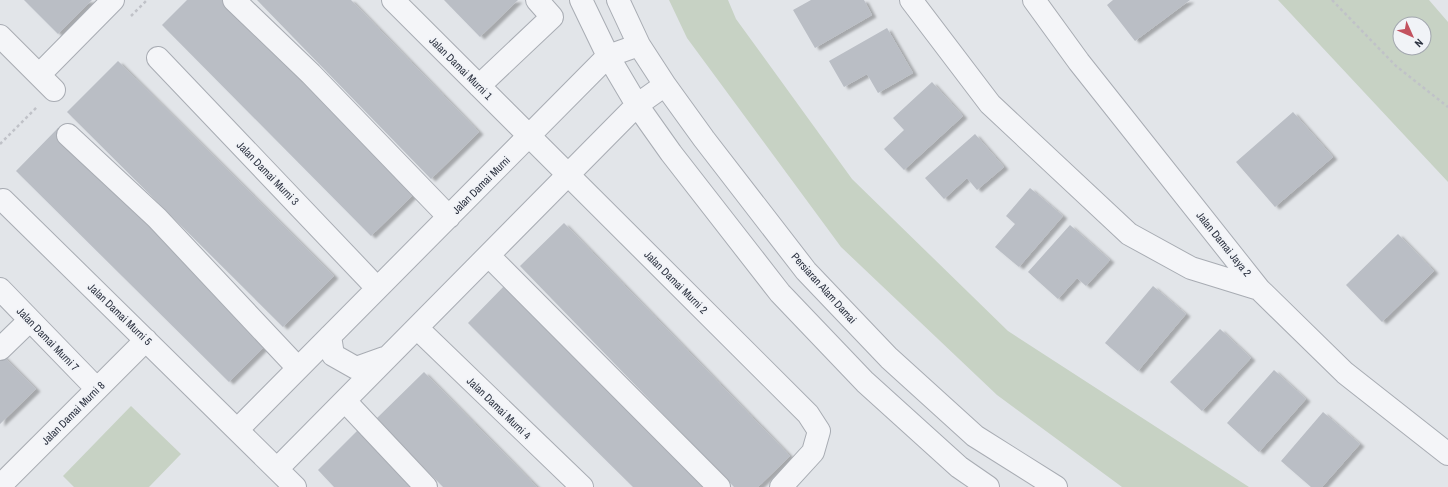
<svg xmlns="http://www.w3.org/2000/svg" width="1448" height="487" viewBox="0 0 1448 487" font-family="'Archivo Narrow',sans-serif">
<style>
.green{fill:#c7d2c4;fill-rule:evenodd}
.building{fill:#babec5;filter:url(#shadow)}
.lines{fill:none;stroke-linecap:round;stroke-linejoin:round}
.minor-casing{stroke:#a8acb3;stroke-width:24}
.path{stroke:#c0c2c8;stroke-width:2.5;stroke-dasharray:3 3;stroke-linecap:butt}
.minor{stroke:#f4f5f8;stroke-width:22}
.labels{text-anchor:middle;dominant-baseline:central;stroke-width:3.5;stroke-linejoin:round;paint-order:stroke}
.street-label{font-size:11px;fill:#2c3240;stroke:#f1f3f7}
</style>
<defs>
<filter id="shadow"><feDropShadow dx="4.5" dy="2.5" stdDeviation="1" flood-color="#0004"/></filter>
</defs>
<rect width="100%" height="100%" fill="#e2e5e9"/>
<path class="green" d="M 669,0 L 728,0 L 736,19 L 852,179 L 1008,331 L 1249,487 L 1122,487 L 997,395 L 841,247 L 687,38 Z
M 1278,0 L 1429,0 L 1448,22 L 1448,182 ZM 1400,24 L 1424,24 L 1424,48 L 1400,48 Z
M 131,406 L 181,454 L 149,487 L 74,487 L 63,476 Z"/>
<path class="building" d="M 24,0 L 92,0 L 58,34 Z
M 187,0 L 227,0 L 416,192 L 371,236 L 162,25 Z
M 257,0 L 351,0 L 479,132 L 431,179 Z
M 444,0 L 518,0 L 480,37 Z
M 811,0 L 864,0 L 872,15 L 815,48 L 793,10 Z
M 1113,0 L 1190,0 L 1135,41 L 1107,5 Z
M 887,28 L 913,73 L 878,93 L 867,74 L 844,87 L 829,61 Z
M 118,61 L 334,276 L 283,327 L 67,112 Z
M 932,82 L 963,116 L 904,170 L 884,149 L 904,130 L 893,118 Z
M 1293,112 L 1333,157 L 1275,207 L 1236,162 Z
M 58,128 L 272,339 L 229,382 L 16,171 Z
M 975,134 L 1004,167 L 977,190 L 967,178 L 944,199 L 925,178 Z
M 1030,188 L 1063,216 L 1019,267 L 995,247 L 1015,224 L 1006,216 Z
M 564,223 L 790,456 L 758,487 L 734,487 L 520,266 Z
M 1070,225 L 1110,260 L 1086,286 L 1077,278 L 1058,299 L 1028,272 Z
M 1398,234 L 1434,271 L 1382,322 L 1346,285 Z
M 508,282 L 715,487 L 633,487 L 555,410 L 468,323 Z
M 1153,286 L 1186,314 L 1138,371 L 1105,343 Z
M 1220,329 L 1251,358 L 1202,411 L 1170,382 Z
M 1,354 L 36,389 L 0,424 L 0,355 Z
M 1274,370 L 1306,399 L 1259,452 L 1227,423 Z
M 424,372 L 537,487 L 443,487 L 376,419 Z
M 1323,412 L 1360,444 L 1322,487 L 1311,487 L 1281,461 Z
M 358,430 L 414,487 L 334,487 L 318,470 Z"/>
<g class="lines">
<defs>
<path id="minor" d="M 234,0 L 311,74 L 449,217
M 393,0 L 808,414 L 819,431 L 813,452 L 781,487
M 581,0 L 608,56 L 637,105 L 671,153 L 780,293 L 865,382 L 959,467 L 988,487
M 618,0 L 639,45 L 665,85 L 704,139 L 806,271 L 889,358 L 975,436 L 1056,487
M 911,0 L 990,104 L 1129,234 L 1191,268 L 1259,289
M 1034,0 L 1079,62 L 1259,289 L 1345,373 L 1448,454
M 0,36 L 54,90
M 158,58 L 377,288
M 39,75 L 113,0
M 479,86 L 552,17 L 537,0
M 68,135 L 157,218 L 298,368
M 3,200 L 295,487
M 489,256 L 719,487
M 0,289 L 97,389
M 417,328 L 582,487
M 330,336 L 333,355 L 356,368 L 384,358
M 0,349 L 30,320
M 345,401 L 426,487
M 238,429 L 608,56 L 639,45
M 278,468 L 637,105 L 665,85
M 0,486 L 146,340"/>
</defs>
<use href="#minor" class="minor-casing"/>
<path class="path" d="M 1332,0 L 1396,66 L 1448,107
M 131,16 L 147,0
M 0,144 L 38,106"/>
<use href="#minor" class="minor"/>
</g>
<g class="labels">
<g class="street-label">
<text transform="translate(461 68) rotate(45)">Jalan Damai Murni 1</text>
<text transform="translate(268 173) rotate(46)">Jalan Damai Murni 3</text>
<text transform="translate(481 185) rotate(-45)">Jalan Damai Murni</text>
<text transform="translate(1224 244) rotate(51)">Jalan Damai Jaya 2</text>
<text transform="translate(676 282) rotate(45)">Jalan Damai Murni 2</text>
<text transform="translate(824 288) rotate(48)">Persiaran Alam Damai</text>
<text transform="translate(120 314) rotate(44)">Jalan Damai Murni 5</text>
<text transform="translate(48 339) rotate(46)">Jalan Damai Murni 7</text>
<text transform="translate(499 408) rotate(44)">Jalan Damai Murni 4</text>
<text transform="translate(73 413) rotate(-45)">Jalan Damai Murni 8</text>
</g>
</g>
<g transform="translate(1412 36) rotate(135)"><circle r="19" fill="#f1f3f7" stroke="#a2a6ae"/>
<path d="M0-3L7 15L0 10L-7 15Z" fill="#c3525f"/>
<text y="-6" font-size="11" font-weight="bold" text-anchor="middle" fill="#2c3240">N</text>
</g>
</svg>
